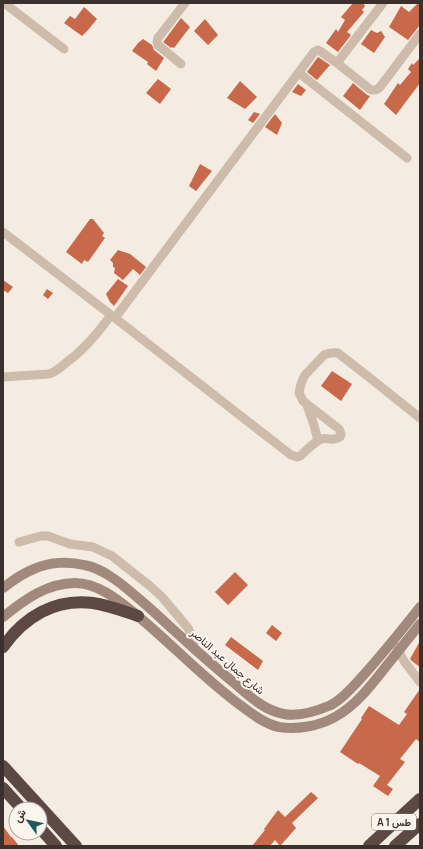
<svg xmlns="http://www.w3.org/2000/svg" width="423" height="849" viewBox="0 0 423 849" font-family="Manrope,Vazirmatn,sans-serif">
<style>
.building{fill:#c8694b}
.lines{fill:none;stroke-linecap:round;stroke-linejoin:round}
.street{stroke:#cdbbac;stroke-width:9}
.secondary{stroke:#a18a7d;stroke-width:10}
.highway{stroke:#5c4a42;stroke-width:12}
.labels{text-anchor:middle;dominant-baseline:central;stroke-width:4;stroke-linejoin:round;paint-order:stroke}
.shield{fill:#fbf5ee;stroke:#756b66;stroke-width:1}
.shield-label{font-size:10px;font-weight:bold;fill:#3b302b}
.street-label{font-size:11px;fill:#3b302b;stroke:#fbf5ee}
</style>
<rect width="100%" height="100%" fill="#f4ebe1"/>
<path class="building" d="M 353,3 L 363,3 L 365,6 L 362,10 L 364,12 L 347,32 L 351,35 L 338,52 L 326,43 L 336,29 L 338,32 L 345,20 L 341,17 Z
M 418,3 L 420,3 L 420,25 L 408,40 L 389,27 L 401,6 L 409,12 Z
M 84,7 L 97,19 L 88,30 L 82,36 L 64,23 L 70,16 L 75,19 Z
M 181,18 L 190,27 L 174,48 L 172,47 L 171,48 L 163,42 L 164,41 Z
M 205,19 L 218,35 L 208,45 L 194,31 Z
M 371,30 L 377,33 L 381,31 L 385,37 L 374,53 L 361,44 Z
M 143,39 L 152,45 L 154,50 L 164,58 L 156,71 L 147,64 L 148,62 L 132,51 L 138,43 Z
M 318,57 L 330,65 L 317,80 L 307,72 Z
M 420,58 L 420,83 L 396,115 L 384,104 L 398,83 L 400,85 L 411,72 L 408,69 L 412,63 L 413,65 Z
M 158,79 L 171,89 L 160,104 L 146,93 Z
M 240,81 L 257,97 L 245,109 L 227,98 Z
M 353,83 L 367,95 L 370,96 L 360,110 L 343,96 Z
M 298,84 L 306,90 L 301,96 L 292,92 Z
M 254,112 L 260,114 L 253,123 L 248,120 Z
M 275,114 L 282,123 L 277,135 L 265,127 Z
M 200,164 L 212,171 L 196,191 L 189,186 Z
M 90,219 L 93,219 L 104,233 L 102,236 L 105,238 L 88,262 L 84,260 L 82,264 L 66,252 Z
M 118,250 L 130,254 L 146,267 L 140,275 L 133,269 L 123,280 L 114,273 L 115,268 L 113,267 L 113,263 L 110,260 Z
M 118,279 L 128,286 L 114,306 L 110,302 L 106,294 Z
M 3,280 L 13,287 L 8,293 L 3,290 Z
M 47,289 L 53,293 L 48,299 L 43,295 Z
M 332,371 L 352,384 L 341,401 L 321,386 Z
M 235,572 L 248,585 L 228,605 L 215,592 Z
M 272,625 L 282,633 L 276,641 L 266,633 Z
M 231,637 L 263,661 L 258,670 L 225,645 Z
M 420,641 L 420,667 L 413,662 L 410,659 Z
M 420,689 L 420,742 L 416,739 L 400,759 L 405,762 L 387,785 L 393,789 L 388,796 L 373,786 L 380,776 L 359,763 L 358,764 L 340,752 L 362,719 L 361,718 L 369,706 L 399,725 L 407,714 L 404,712 Z
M 311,792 L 318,798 L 292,823 L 296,828 L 280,846 L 275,840 L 270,846 L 252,846 L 265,830 L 264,829 L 278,810 L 285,817 Z
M 3,826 L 11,837 L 12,837 L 19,846 L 3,846 Z"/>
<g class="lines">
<path class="street" d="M 4,3 L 64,49
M 337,63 L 383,3
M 181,64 L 158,45 L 157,42 L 158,38 L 185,3
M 299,73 L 407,158
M 3,232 L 115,318 L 291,455 L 297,457 L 300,456 C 306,451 314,442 321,439 C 328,437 332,442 340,437 L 341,434 L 339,429 L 303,401 L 299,393 L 301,384 L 303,379 L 305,375 L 324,355 C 328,353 332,352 338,353 L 370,378 L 420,418
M 115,318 L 314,52 L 318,50 L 320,51 L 337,63 L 371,90 C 375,90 377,90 380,87 L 420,34
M 3,377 L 49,374 C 56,372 61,367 67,362 C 85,349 98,333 111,315
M 307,405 L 314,425 L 318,441
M 19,542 L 41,536 L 48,536 L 70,544 L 93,547 L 112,556 L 150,586 L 162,597 L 188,628 L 193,639 L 194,648
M 396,646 L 404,661 L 420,682"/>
<path class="secondary" d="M 3,588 C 12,581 23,573 34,569 C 49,562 68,561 84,565 C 109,569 135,596 154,612 C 180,636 206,660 233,682 C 248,695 263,710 284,714 C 299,717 317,711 331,705 C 342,699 352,688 360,679 C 381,656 401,631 420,607
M 3,617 C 24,600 47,583 75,583 C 97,583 117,599 133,612 C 170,642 202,677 240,705 C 252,714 265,724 279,727 C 297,730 319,726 335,717 C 355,706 370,687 384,669 C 396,654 408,639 420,624"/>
<path class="highway" d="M 3,647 C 24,617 55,598 93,603 C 108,605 123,611 138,616
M 3,766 L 76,846
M 3,788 L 22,809
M 40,828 L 56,846
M 369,846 L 420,799
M 395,846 L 420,824"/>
</g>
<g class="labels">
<rect class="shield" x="372" y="814" width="44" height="16" rx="3"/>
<g class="shield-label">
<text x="394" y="822">A 1 طس</text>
</g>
<g class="street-label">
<text transform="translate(228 661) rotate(41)">شارع جمال عبد الناصر</text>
</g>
</g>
<rect width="423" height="849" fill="none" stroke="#3b302b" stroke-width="8"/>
<g transform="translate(28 821) rotate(303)"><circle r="19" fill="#fbf5ee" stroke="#aea6a0"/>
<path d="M0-3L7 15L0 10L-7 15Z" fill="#1f5a5e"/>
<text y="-6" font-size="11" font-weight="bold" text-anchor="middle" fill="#3b302b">ش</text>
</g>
</svg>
